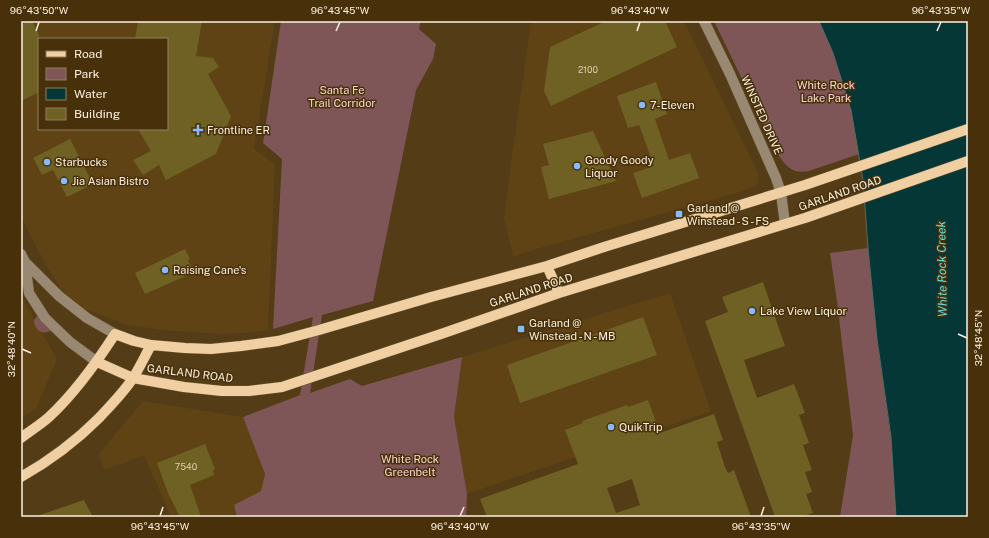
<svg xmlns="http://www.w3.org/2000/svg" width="989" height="538" viewBox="0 0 989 538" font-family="'Public Sans',sans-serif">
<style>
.built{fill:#5f4314;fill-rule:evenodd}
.green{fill:#7f5658}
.water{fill:#053737;stroke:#4f6f6a}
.building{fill:#6f6124;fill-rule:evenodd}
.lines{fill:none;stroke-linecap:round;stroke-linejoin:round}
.minor-casing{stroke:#6e5936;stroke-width:11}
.major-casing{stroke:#6e5936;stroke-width:11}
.minor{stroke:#998973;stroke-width:10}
.major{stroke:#f0d0a2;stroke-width:10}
.ticks{fill:none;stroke:#fdf1e1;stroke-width:1.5}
.poi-dot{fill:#89bafc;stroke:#48310a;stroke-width:1.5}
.labels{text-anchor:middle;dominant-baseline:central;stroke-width:3;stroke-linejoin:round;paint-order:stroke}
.number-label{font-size:9px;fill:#dacdb2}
.park-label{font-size:11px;fill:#fdd5d6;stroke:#48310a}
.poi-label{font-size:11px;fill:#fdf1e1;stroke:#48310a;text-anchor:start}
.street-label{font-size:11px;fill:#fdf1e1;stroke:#48310a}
.water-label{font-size:12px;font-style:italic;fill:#60dfe1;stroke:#48310a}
.neatline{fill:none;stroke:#fdf1e1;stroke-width:1.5}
.ticks-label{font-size:10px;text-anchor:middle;fill:#fdf1e1}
</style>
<rect width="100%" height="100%" fill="#533c16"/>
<path class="built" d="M 21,21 L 275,21 L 254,149 L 275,164 L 268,330 L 246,333 L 221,334 L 173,331 L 127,325 L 82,308 L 69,298 L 59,286 L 47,267 L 21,217 ZM 39,39 L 167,39 L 167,129 L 39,129 Z
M 531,21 L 684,21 L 758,173 L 758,182 L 755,186 L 740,192 L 533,250 L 513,257 L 504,218 L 512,154 Z
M 670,293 L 711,411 L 467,494 L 454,417 L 462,357 Z
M 21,295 L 57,359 L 36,409 L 21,418 Z
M 143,401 L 243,417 L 265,474 L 261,491 L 234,505 L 237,517 L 171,517 L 144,455 L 105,470 L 98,455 Z"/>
<path class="green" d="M 281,21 L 421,21 L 419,29 L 436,44 L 433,59 L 416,90 L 373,301 L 322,315 L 310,393 L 350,379 L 362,386 L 462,357 L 454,417 L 467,494 L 466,517 L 237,517 L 234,505 L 261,491 L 265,474 L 243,417 L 300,395 L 313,317 L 273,329 L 282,159 L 263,143 Z
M 714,21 L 968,21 L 968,117 L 809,171 C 794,174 787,168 779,156 Z
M 868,248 L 877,339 L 892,448 L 896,517 L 840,517 L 853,435 L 837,301 L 830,253 Z
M 41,315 L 52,330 C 43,336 34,330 34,320 L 37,316 Z"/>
<path class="water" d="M 819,21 L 968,21 L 968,517 L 896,517 L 891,437 L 877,339 L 868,248 L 863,180 L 851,110 L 833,53 Z"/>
<path class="building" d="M 29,21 L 32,21 L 39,34 L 39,92 L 21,101 L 21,25 Z
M 138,21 L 202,21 L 196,56 L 213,58 L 219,67 L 208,74 L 231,116 L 216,154 L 166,180 L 159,165 L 143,175 L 133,160 L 151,151 L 138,129 L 167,129 L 167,39 L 135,39 Z
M 606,21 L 665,21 L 677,47 L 551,106 L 544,91 L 550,47 Z
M 656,82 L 667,114 L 655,119 L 669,160 L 690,153 L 699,178 L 642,198 L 633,173 L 654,166 L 639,125 L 628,128 L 617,96 Z
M 593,131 L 616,181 L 549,199 L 541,167 L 549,165 L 543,144 Z
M 70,139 L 93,184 L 67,197 L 53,170 L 42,175 L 33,158 Z
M 185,249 L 190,259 L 188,260 L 192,268 L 186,272 L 188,275 L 145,294 L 135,273 Z
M 763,282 L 785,346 L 744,360 L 757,398 L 794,384 L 805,413 L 799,415 L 809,443 L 803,445 L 812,470 L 805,472 L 812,492 L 806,494 L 813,513 L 802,517 L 775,517 L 705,321 L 728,312 L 722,297 Z
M 643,317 L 657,355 L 520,403 L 507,365 Z
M 648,400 L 660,433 L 714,414 L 723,440 L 717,442 L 725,467 L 728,473 L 734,470 L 751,517 L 487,517 L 480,499 L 578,464 L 565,430 L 583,423 L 582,421 L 627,405 L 628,407 ZM 632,479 L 640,505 L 616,513 L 607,488 Z
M 205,444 L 215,469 L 213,470 L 214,475 L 190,485 L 201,517 L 180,517 L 168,493 L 157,463 Z
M 84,500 L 93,517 L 41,517 L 40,515 Z"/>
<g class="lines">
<defs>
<path id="minor" d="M 704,21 L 730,74 L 776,178 L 781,193 L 785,224
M 21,254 L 25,262 L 59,296 L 87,318 L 115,334
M 25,262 L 29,293 L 45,318 L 70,342 L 97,362"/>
<path id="major" d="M 547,266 L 559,293
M 97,362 L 133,378 L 184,387 L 222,391 L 249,391 L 282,387 L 441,334 L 559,293 L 785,224 L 805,218 L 968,161
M 21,438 C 30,431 40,425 49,417 C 75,393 95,365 115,334 L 134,341 L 151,345 L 185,348 L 211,349 L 241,346 L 278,341 L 319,330 L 431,297 L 547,266 L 604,247 L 805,185 L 968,129
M 21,477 C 51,460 75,442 99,418 C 111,405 124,392 133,378 C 140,367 145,356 151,345"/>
</defs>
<use href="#minor" class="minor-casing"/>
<use href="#major" class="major-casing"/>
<use href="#minor" class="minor"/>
<use href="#major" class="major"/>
</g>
<path class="ticks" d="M 36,31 L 39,22M 336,31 L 340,22M 637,31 L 640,22M 937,31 L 941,22M 958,334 L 967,338M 22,349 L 31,353M 160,516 L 163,507M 460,516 L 464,507M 761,516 L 764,507"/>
<g class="poi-dot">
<circle cx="642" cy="105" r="4"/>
<path d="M196 124h4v4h4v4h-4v4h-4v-4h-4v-4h4z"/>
<circle cx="47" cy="162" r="4"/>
<circle cx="577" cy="166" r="4"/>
<circle cx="64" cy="181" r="4"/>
<rect x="675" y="210" width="8" height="8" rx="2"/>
<circle cx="165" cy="270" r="4"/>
<circle cx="752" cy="311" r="4"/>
<rect x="517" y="325" width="8" height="8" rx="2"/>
<circle cx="611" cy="427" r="4"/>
</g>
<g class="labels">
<g class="number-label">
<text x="588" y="69">2100</text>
<text x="186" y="466">7540</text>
</g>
<g class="park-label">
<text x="826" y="85">White Rock<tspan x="826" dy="13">Lake Park</tspan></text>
<text x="342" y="90">Santa Fe<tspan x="342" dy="13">Trail Corridor</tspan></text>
<text x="410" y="459">White Rock<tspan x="410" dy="13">Greenbelt</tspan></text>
</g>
<g class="poi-label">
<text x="650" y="105">7-Eleven</text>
<text x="207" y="130">Frontline ER</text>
<text x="585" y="160">Goody Goody<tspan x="585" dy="13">Liquor</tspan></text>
<text x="55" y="162">Starbucks</text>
<text x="72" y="181">Jia Asian Bistro</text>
<text x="687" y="208">Garland @<tspan x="687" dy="13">Winstead - S - FS</tspan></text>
<text x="173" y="270">Raising Cane's</text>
<text x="760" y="311">Lake View Liquor</text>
<text x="529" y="323">Garland @<tspan x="529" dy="13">Winstead - N - MB</tspan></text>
<text x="619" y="427">QuikTrip</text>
</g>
<g class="street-label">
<text transform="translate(762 115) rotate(66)">WINSTED DRIVE</text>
<text transform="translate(840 193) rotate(-19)">GARLAND ROAD</text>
<text transform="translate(531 290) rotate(-18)">GARLAND ROAD</text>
<text transform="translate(190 373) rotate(7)">GARLAND ROAD</text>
</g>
<g class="water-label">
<text transform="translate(942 269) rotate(-91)">White Rock Creek</text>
</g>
</g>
<rect width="989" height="538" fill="none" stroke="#48310a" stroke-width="44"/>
<rect x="38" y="38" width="130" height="92" fill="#48310a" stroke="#907e60"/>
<rect x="46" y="51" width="20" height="6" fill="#f0d0a2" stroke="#907e60"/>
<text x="74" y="58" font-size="12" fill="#fdf1e1">Road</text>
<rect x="46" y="68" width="20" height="12" fill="#7f5658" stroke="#907e60"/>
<text x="74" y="78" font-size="12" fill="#fdf1e1">Park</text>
<rect x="46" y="88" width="20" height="12" fill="#053737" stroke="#907e60"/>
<text x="74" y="98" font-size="12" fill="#fdf1e1">Water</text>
<rect x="46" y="108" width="20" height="12" fill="#6f6124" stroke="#907e60"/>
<text x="74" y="118" font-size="12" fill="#fdf1e1">Building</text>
<rect x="22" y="22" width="945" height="494" class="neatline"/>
<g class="ticks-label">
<text x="39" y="14">96°43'50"W</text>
<text x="340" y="14">96°43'45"W</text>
<text x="640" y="14">96°43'40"W</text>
<text x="941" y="14">96°43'35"W</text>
<text transform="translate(978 338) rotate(-90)" y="4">32°48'45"N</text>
<text transform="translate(11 349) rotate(-90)" y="4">32°48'40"N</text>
<text x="160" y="530">96°43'45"W</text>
<text x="460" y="530">96°43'40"W</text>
<text x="761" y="530">96°43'35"W</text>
</g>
</svg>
